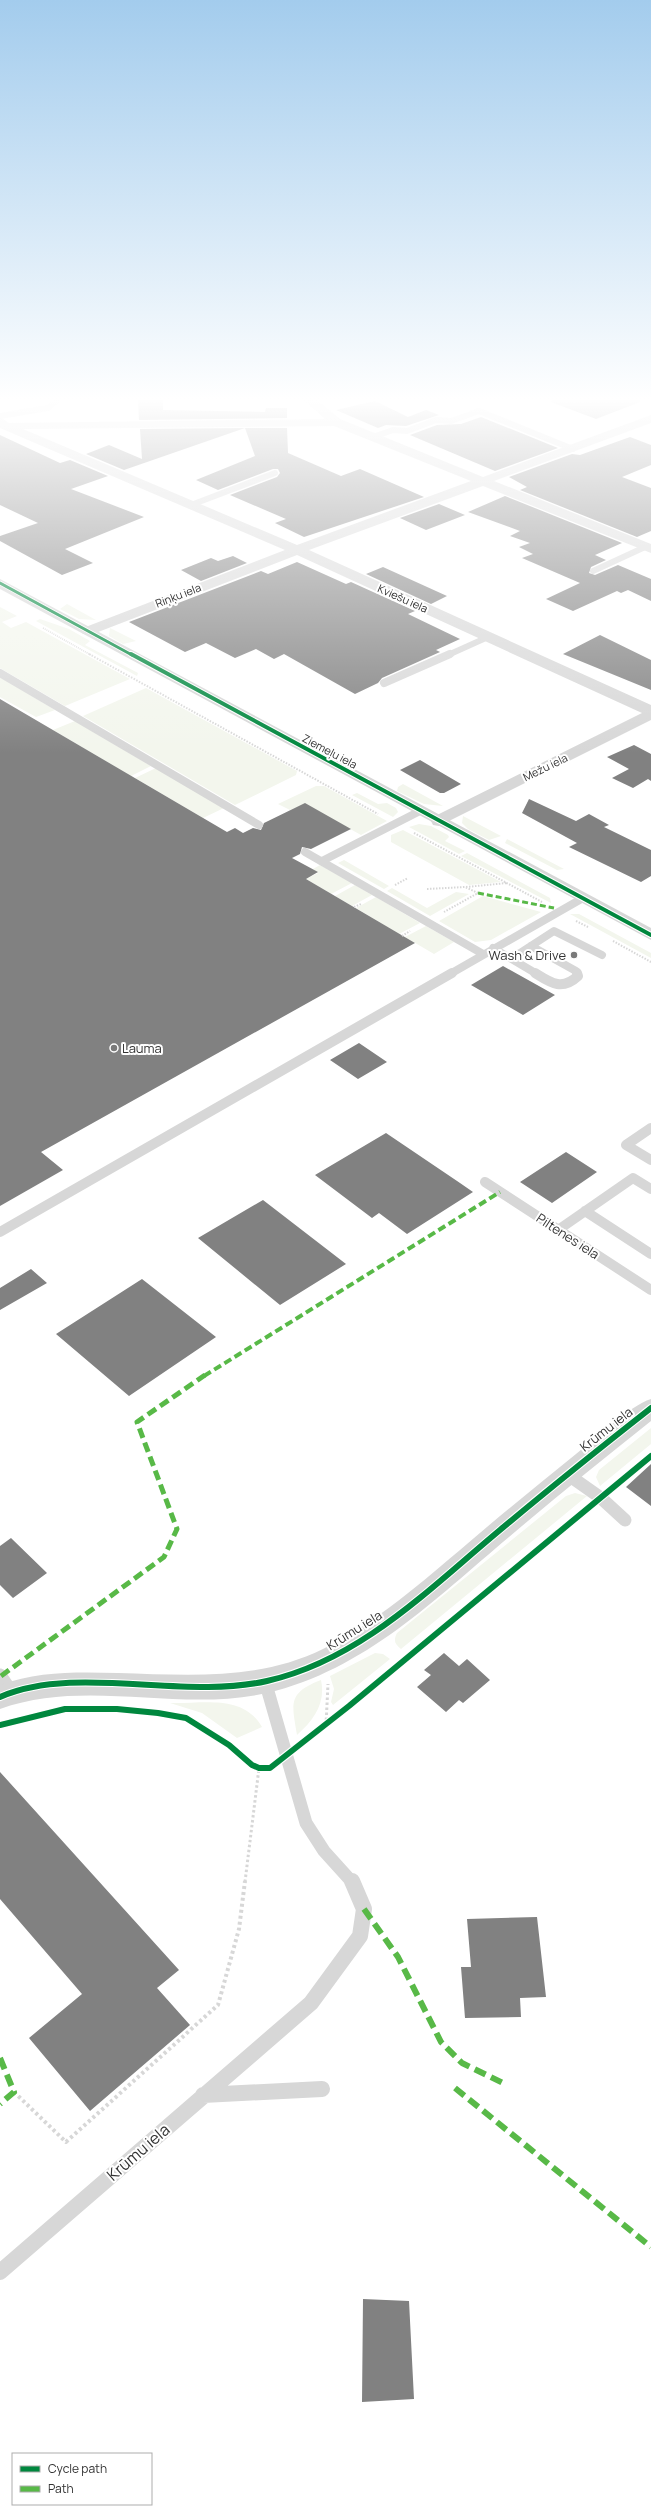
<svg xmlns="http://www.w3.org/2000/svg" width="651" height="2517" viewBox="0 0 651 2517" font-family="Manrope,sans-serif">
<style>
.green{fill:#f3f6ed}
.building{fill:#818181}
.lines{fill:none;stroke-linecap:round;stroke-linejoin:round}
.path-far3{stroke:#d7d7d7;stroke-width:1.5;stroke-dasharray:1 1;stroke-linecap:butt}
.path-far2{stroke:#d7d7d7;stroke-width:2;stroke-dasharray:1.5 1.5;stroke-linecap:butt}
.path-far1{stroke:#d7d7d7;stroke-width:3;stroke-dasharray:2.5 2.5;stroke-linecap:butt}
.path{stroke:#d7d7d7;stroke-width:4;stroke-dasharray:3 3;stroke-linecap:butt}
.service-far4{stroke:#d7d7d7;stroke-width:6}
.service-far3{stroke:#d7d7d7;stroke-width:8}
.service-far2{stroke:#d7d7d7;stroke-width:10}
.service-far1{stroke:#d7d7d7;stroke-width:13}
.service{stroke:#d7d7d7;stroke-width:16}
.minor{fill:#d7d7d7;fill-rule:evenodd}
.tertiary{fill:#d7d7d7;fill-rule:evenodd}
.quiet-far3{stroke:#58b947;stroke-width:3;stroke-dasharray:6 3;stroke-linecap:butt}
.quiet-far2{stroke:#58b947;stroke-width:4;stroke-dasharray:8 4;stroke-linecap:butt}
.quiet-far1{stroke:#58b947;stroke-width:5;stroke-dasharray:10 5;stroke-linecap:butt}
.quiet{stroke:#58b947;stroke-width:6;stroke-dasharray:12 6;stroke-linecap:butt}
.cycleway-far2-casing{stroke:#fff;stroke-width:4.5}
.cycleway-far1-casing{stroke:#fff;stroke-width:6}
.cycleway-casing{stroke:#fff;stroke-width:8}
.cycleway-far2{stroke:#00873e;stroke-width:3}
.cycleway-far1{stroke:#00873e;stroke-width:4}
.cycleway{stroke:#00873e;stroke-width:6}
.poi-dot{fill:#7a7a7a;stroke:#fff;stroke-width:1.5}
.labels{text-anchor:middle;dominant-baseline:central;stroke-width:4;stroke-linejoin:round;paint-order:stroke}
.far-street-label{font-size:11px;fill:#333;stroke:#fff}
.poi-label{font-size:13px;fill:#333;stroke:#fff;text-anchor:end}
.street-label{font-size:13px;fill:#333;stroke:#fff}
.near-street-label{font-size:16px;fill:#333;stroke:#fff}
</style>
<rect width="100%" height="100%" fill="#fff"/>
<path class="green" d="M 67,604 L 96,620 L 79,619 L 60,609 Z
M 0,607 L 17,616 L 2,622 L 11,628 L 26,622 L 130,679 L 65,706 L 0,668 Z
M 40,619 L 69,629 L 90,641 L 85,645 L 138,673 L 137,676 L 36,621 Z
M 110,628 L 136,641 L 123,644 L 109,636 Z
M 0,677 L 55,710 L 36,717 L 0,697 Z
M 146,688 L 297,771 L 296,775 L 235,805 L 83,716 Z
M 75,721 L 151,766 L 131,776 L 53,730 Z
M 156,768 L 224,808 L 203,818 L 135,778 Z
M 403,784 L 443,806 L 424,804 L 397,791 L 398,787 Z
M 316,786 L 324,786 L 387,821 L 361,835 L 305,804 L 290,810 L 278,804 Z
M 357,793 L 378,804 L 387,803 L 396,808 L 398,812 L 393,817 L 352,795 Z
M 463,816 L 501,836 L 489,840 L 468,829 L 462,823 Z
M 419,824 L 431,826 L 448,835 L 449,837 L 445,841 L 465,851 L 459,854 L 409,827 Z
M 403,830 L 501,882 L 469,885 L 391,842 L 391,835 Z
M 507,839 L 564,869 L 557,870 L 505,843 Z
M 467,853 L 550,898 L 551,903 L 461,856 Z
M 344,860 L 389,886 L 384,889 L 338,863 Z
M 320,865 L 352,883 L 331,894 L 306,879 L 318,873 L 313,869 Z
M 355,885 L 372,895 L 352,906 L 335,896 Z
M 392,888 L 427,908 L 456,892 L 469,894 L 430,916 L 387,891 Z
M 483,896 L 541,912 L 491,940 L 475,942 L 439,921 Z
M 376,897 L 420,923 L 399,934 L 356,908 Z
M 570,914 L 579,914 L 651,953 L 651,958 Z
M 426,926 L 454,942 L 434,954 L 405,937 Z
M 651,1428 L 651,1444 L 600,1486 L 596,1477 L 599,1470 Z
M 575,1493 L 587,1496 L 401,1649 C 395,1644 393,1641 397,1633 L 566,1496 Z
M 375,1653 L 383,1654 L 390,1659 L 333,1705 L 331,1702 L 334,1689 L 330,1676 Z
M 321,1680 C 326,1703 314,1720 297,1735 C 292,1704 287,1693 321,1680 Z
M 170,1703 C 204,1704 243,1694 262,1727 L 237,1738 L 202,1713 Z"/>
<path class="building" d="M 138,400 L 163,400 L 163,410 L 265,412 L 266,408 L 287,408 L 287,418 L 139,420 Z
M 552,400 L 640,400 L 640,402 L 596,419 L 551,402 Z
M 375,401 L 408,417 L 426,410 L 439,415 L 406,426 L 386,425 L 378,428 L 336,410 Z
M 481,417 L 558,448 L 495,471 L 410,435 L 437,425 L 461,424 Z
M 245,428 L 124,470 L 86,454 L 109,445 L 142,459 L 140,429 Z
M 245,428 L 287,428 L 288,453 L 341,476 L 360,469 L 424,497 L 304,537 L 275,523 L 286,519 L 230,495 L 277,477 L 280,473 L 278,469 L 273,469 L 218,490 L 196,480 L 255,456 Z
M 0,435 L 60,463 L 70,460 L 108,476 L 71,489 L 144,517 L 65,549 L 93,563 L 62,575 L 0,541 L 0,536 L 38,523 L 0,505 Z
M 630,437 L 651,445 L 651,465 L 622,477 L 651,488 L 651,531 L 637,537 L 520,490 L 527,487 L 509,477 L 572,454 L 580,455 Z
M 505,496 L 622,543 L 595,555 L 606,560 L 591,567 L 589,573 L 595,575 L 618,565 L 651,579 L 651,601 L 628,590 L 621,593 L 617,591 L 573,611 L 546,599 L 580,583 L 522,558 L 533,554 L 519,547 L 530,543 L 510,536 L 520,531 L 468,512 Z
M 439,504 L 465,515 L 426,530 L 400,518 Z
M 233,556 L 247,563 L 201,581 L 181,570 L 211,558 L 218,561 Z
M 297,562 L 346,584 L 351,582 L 415,611 L 408,614 L 460,639 L 436,650 L 440,652 L 382,678 L 378,683 L 355,694 L 284,654 L 274,659 L 256,649 L 235,658 L 206,643 L 185,652 L 129,622 L 261,571 L 268,574 Z
M 383,567 L 447,596 L 431,604 L 366,574 Z
M 600,635 L 651,660 L 651,690 L 563,654 Z
M 0,699 L 227,832 L 235,828 L 243,833 L 253,828 L 261,830 L 264,823 L 305,803 L 351,829 L 311,849 L 302,847 L 300,854 L 292,858 L 318,872 L 306,879 L 415,943 L 41,1152 L 63,1170 L 0,1206 Z
M 634,745 L 651,754 L 651,781 L 648,779 L 633,788 L 612,778 L 629,769 L 607,757 Z
M 420,760 L 461,784 L 444,793 L 440,793 L 400,770 Z
M 529,799 L 576,821 L 589,814 L 609,825 L 604,827 L 651,850 L 651,876 L 641,882 L 569,847 L 577,843 L 522,813 Z
M 503,966 L 555,995 L 523,1015 L 471,985 Z
M 359,1043 L 387,1062 L 358,1079 L 330,1060 Z
M 386,1133 L 460,1183 L 473,1192 L 407,1234 L 379,1213 L 372,1218 L 315,1175 Z
M 566,1152 L 597,1172 L 552,1203 L 520,1182 Z
M 263,1200 L 346,1264 L 280,1305 L 198,1238 Z
M 31,1269 L 47,1283 L 0,1310 L 0,1288 Z
M 142,1279 L 216,1337 L 129,1396 L 56,1334 Z
M 651,1464 L 651,1506 L 626,1487 Z
M 11,1538 L 47,1573 L 13,1598 L 0,1585 L 0,1546 Z
M 444,1653 L 459,1666 L 467,1659 L 490,1680 L 463,1703 L 459,1700 L 446,1712 L 417,1687 L 431,1675 L 424,1670 Z
M 0,1772 L 179,1970 L 157,1988 L 190,2025 L 90,2111 L 29,2038 L 82,1994 L 0,1899 Z
M 537,1917 L 546,1997 L 520,1998 L 521,2017 L 465,2018 L 461,1967 L 471,1967 L 467,1919 Z
M 363,2299 L 409,2301 L 414,2399 L 362,2402 Z"/>
<g class="lines">
<path class="path-far3" d="M 43,628 L 91,655"/>
<path class="path-far2" d="M 89,654 L 378,814
M 414,833 L 542,902
M 395,885 L 408,878
M 466,887 L 507,883
M 427,889 L 465,887 L 478,893 L 444,912
M 354,907 L 361,904
M 576,921 L 588,927
M 402,936 L 410,931
M 613,941 L 651,962"/>
<path class="path-far1" d="M 326,1725 L 328,1684
M 245,1882 L 259,1768"/>
<path class="path" d="M 14,2092 L 66,2142 L 218,2005 L 239,1929 L 245,1881"/>
<path class="service-far4" d="M 0,416 L 48,408 L 57,400
M 373,437 L 393,430 L 407,431 L 436,420 L 451,421 L 479,411 L 573,449
M 191,505 L 275,473
M 593,571 L 645,547
M 448,655 L 488,637"/>
<path class="service-far3" d="M 0,673 L 259,825
M 384,683 L 450,654
M 305,852 L 483,954
M 322,861 L 420,811
M 531,946 L 576,971 L 577,974
M 493,948 L 537,974
M 507,957 L 520,953 L 554,931 L 602,955
M 450,974 L 583,898"/>
<path class="service-far2" d="M 535,973 C 551,983 562,991 578,976 L 577,973
M 651,1128 L 626,1145 L 651,1160
M 485,1182 L 651,1290
M 585,1211 L 651,1254
M 558,1230 L 633,1178 L 651,1189
M 0,1232 L 452,973"/>
<path class="service-far1" d="M 567,1474 L 601,1498 L 625,1520
M 0,1675 L 11,1691
M 265,1681 L 306,1823 L 324,1851 L 352,1882"/>
<path class="service" d="M 203,2095 L 322,2089
M 0,2272 L 311,2003 L 360,1936 L 364,1909 L 352,1881"/>
<path class="minor" d="M 304,400 L 317,400 L 340,419 L 483,477 L 651,415 L 651,423 L 494,481 L 651,544 L 651,553 L 483,486 L 309,550 L 651,705 L 651,720 L 439,826 L 433,825 L 431,821 L 433,817 L 642,713 L 297,555 L 93,634 L 83,634 L 81,631 L 83,628 L 285,550 L 0,428 L 0,417 L 9,423 L 325,419 ZM 334,426 L 471,481 L 297,545 L 23,429 Z
M 651,1399 L 651,1421 C 603,1459 556,1497 509,1537 C 435,1599 365,1670 267,1693 C 179,1713 86,1678 0,1709 L 0,1685 C 38,1671 78,1672 118,1673 C 188,1675 258,1681 323,1649 C 376,1623 422,1582 467,1544 C 503,1513 539,1484 576,1454 C 595,1439 629,1406 651,1399 Z"/>
<path class="tertiary" d="M 0,579 L 651,928 L 651,940 L 0,589 Z"/>
<path class="quiet-far3" d="M 478,893 L 554,908"/>
<path class="quiet-far2" d="M 204,1376 L 500,1192"/>
<path class="quiet-far1" d="M 1,1676 L 164,1557 L 177,1529 L 137,1422 L 205,1375"/>
<path class="quiet" d="M 364,1909 L 398,1957 L 441,2042 L 462,2063 L 507,2085
M 0,2058 L 14,2092 L 0,2104
M 455,2088 L 651,2247"/>
<defs>
<path id="cycleway-far2" d="M 0,583 L 132,655"/>
<path id="cycleway-far1" d="M 131,654 L 651,935"/>
<path id="cycleway" d="M 0,1697 C 76,1664 183,1700 267,1681 C 360,1660 429,1589 500,1530 C 549,1489 600,1448 651,1408
M 0,1725 L 65,1709 L 117,1709 L 158,1713 L 186,1718 L 229,1745 L 252,1765 L 259,1768 L 270,1768 L 349,1706 L 651,1456"/>
</defs>
<use href="#cycleway-far2" class="cycleway-far2-casing"/>
<use href="#cycleway-far1" class="cycleway-far1-casing"/>
<use href="#cycleway" class="cycleway-casing"/>
<use href="#cycleway-far2" class="cycleway-far2"/>
<use href="#cycleway-far1" class="cycleway-far1"/>
<use href="#cycleway" class="cycleway"/>
</g>
<linearGradient id="sky" x2="0" y2="1"><stop stop-color="#a3cced"/><stop offset="0.53" stop-color="#fff"/><stop offset="1" stop-color="#fff" stop-opacity="0"/></linearGradient>
<rect width="651" height="753" fill="url(#sky)"/>
<g class="poi-dot">
<circle cx="574" cy="955" r="4"/>
<circle cx="114" cy="1048" r="4"/>
</g>
<g class="labels">
<g class="far-street-label">
<text transform="translate(178 595) rotate(-21)">Riņķu iela</text>
<text transform="translate(403 598) rotate(24)">Kviešu iela</text>
<text transform="translate(330 751) rotate(28)">Ziemeļu iela</text>
<text transform="translate(545 767) rotate(-26)">Mežu iela</text>
</g>
<g class="poi-label">
<text x="566" y="955">Wash &amp; Drive</text>
<text x="122" y="1048" text-anchor="start">Lauma</text>
</g>
<g class="street-label">
<text transform="translate(568 1236) rotate(33)">Piltenes iela</text>
<text transform="translate(606 1429) rotate(-38)">Krūmu iela</text>
<text transform="translate(354 1630) rotate(-32)">Krūmu iela</text>
</g>
<g class="near-street-label">
<text transform="translate(138 2152) rotate(-41)">Krūmu iela</text>
</g>
</g>
<rect x="12" y="2453" width="140" height="52" fill="#ffffff" stroke="#adadad"/>
<rect x="20" y="2466" width="20" height="6" fill="#00873e" stroke="#adadad"/>
<text x="48" y="2473" font-size="12" fill="#333333">Cycle path</text>
<rect x="20" y="2486" width="20" height="6" fill="#58b947" stroke="#adadad"/>
<text x="48" y="2493" font-size="12" fill="#333333">Path</text>
</svg>
